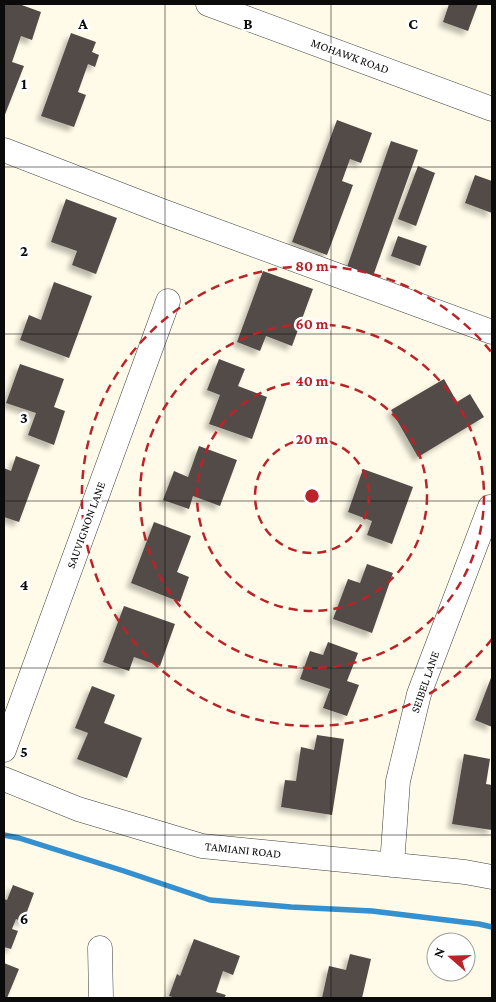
<svg xmlns="http://www.w3.org/2000/svg" width="496" height="1002" viewBox="0 0 496 1002" font-family="'Crimson Pro',serif">
<style>
.lines{fill:none;stroke-linecap:round;stroke-linejoin:round}
.stream{stroke:#3490ce;stroke-width:5.5}
.building{fill:#534c47;filter:url(#shadow)}
.minor-casing{stroke:#3e3e3e;stroke-width:25}
.minor{stroke:#fff;stroke-width:24}
.grid{fill:none;stroke:#0b0b0b;stroke-width:1;stroke-opacity:0.55}
.ring{fill:none;stroke:#bb2329;stroke-width:2.5;stroke-dasharray:9 6}
.labels{text-anchor:middle;dominant-baseline:central;stroke-width:5;stroke-linejoin:round;paint-order:stroke}
.street-label{font-size:12px;fill:#0b0b0b;stroke:#fff}
.grid-label{font-size:16px;text-anchor:middle;font-weight:bold;fill:#0b0b0b;stroke:#fff;stroke-width:5;stroke-linejoin:round;paint-order:stroke}
.centre{fill:#bb2329;stroke:#fff;stroke-width:2.5}
.ring-label{font-size:15px;text-anchor:middle;font-weight:bold;fill:#bb2329;stroke:#fff;stroke-width:5;stroke-linejoin:round;paint-order:stroke}
</style>
<defs>
<filter id="shadow"><feDropShadow dx="-4.5" dy="4.5" stdDeviation="2.5" flood-color="#0004"/></filter>
</defs>
<rect width="100%" height="100%" fill="#fffbe8"/>
<g class="lines">
<path class="stream" d="M 4,835 L 19,838 L 124,871 L 210,900 L 291,907 L 372,911 L 479,924 L 492,927"/>
</g>
<path class="building" d="M 5,4 L 19,4 L 41,12 L 32,40 L 21,36 L 12,62 L 24,66 L 4,117 L 4,7 Z
M 449,4 L 478,4 L 468,31 L 443,22 Z
M 71,33 L 96,42 L 92,52 L 99,55 L 95,67 L 88,64 L 78,92 L 86,95 L 74,127 L 41,116 Z
M 337,120 L 372,133 L 361,163 L 350,159 L 342,181 L 353,185 L 327,255 L 292,242 Z
M 391,141 L 418,150 L 373,276 L 347,267 Z
M 418,166 L 435,173 L 416,226 L 398,219 Z
M 475,175 L 492,181 L 492,213 L 465,203 Z
M 66,199 L 117,218 L 96,274 L 72,265 L 77,251 L 51,242 Z
M 398,236 L 427,246 L 420,266 L 391,256 Z
M 263,271 L 313,289 L 292,346 L 266,336 L 260,351 L 237,342 Z
M 54,282 L 92,296 L 69,358 L 20,340 L 29,315 L 41,320 Z
M 219,359 L 245,369 L 238,386 L 267,397 L 252,439 L 209,424 L 220,395 L 207,390 Z
M 20,364 L 64,379 L 54,407 L 65,411 L 54,445 L 28,435 L 36,413 L 6,403 Z
M 444,379 L 457,402 L 470,394 L 484,417 L 418,457 L 391,410 Z
M 199,446 L 237,460 L 220,506 L 193,496 L 189,509 L 163,500 L 174,471 L 188,477 Z
M 16,456 L 40,465 L 19,522 L 4,517 L 4,468 L 11,471 Z
M 363,469 L 413,487 L 392,544 L 367,535 L 372,521 L 348,512 Z
M 154,522 L 191,536 L 177,572 L 189,577 L 180,602 L 131,583 Z
M 367,564 L 393,573 L 372,633 L 333,619 L 348,579 L 360,583 Z
M 124,606 L 175,624 L 160,666 L 134,657 L 129,671 L 103,662 Z
M 328,642 L 358,653 L 347,681 L 359,685 L 347,716 L 323,708 L 330,689 L 300,679 L 310,651 L 323,655 Z
M 492,675 L 492,727 L 475,720 Z
M 92,686 L 115,695 L 104,723 L 142,738 L 127,778 L 77,759 L 88,733 L 75,728 Z
M 317,735 L 344,739 L 332,815 L 281,807 L 285,780 L 296,781 L 301,747 L 314,750 Z
M 464,754 L 490,759 L 486,784 L 492,785 L 492,830 L 452,824 Z
M 13,885 L 34,893 L 23,922 L 16,919 L 12,929 L 18,931 L 11,949 L 4,947 L 4,899 L 7,900 Z
M 194,939 L 240,956 L 233,975 L 223,971 L 216,992 L 226,995 L 224,998 L 176,998 L 169,996 L 177,974 L 180,976 Z
M 350,954 L 371,959 L 362,998 L 322,998 L 329,966 L 346,970 Z
M 4,963 L 19,969 L 7,998 L 4,998 Z"/>
<g class="lines">
<defs>
<path id="minor" d="M 208,4 L 492,109
M 4,150 L 162,211 L 492,332
M 4,750 L 168,301
M 4,779 L 78,809 L 202,846 L 465,872 L 492,877
M 392,865 L 398,781 L 419,694 L 490,507
M 100,948 L 101,998"/>
</defs>
<use href="#minor" class="minor-casing"/>
<use href="#minor" class="minor"/>
</g>
<path class="grid" d="M 165,4 L 165,998M 331,4 L 331,998M 4,167 L 492,167M 4,334 L 492,334M 4,501 L 492,501M 4,668 L 492,668M 4,835 L 492,835"/>
<g class="ring">
<circle cx="312" cy="496" r="57"/>
<circle cx="312" cy="496" r="115"/>
<circle cx="312" cy="496" r="172"/>
<path d="M492 639A230 230 0 1 1 492 353"/>
</g>
<g class="labels">
<g class="street-label">
<text transform="translate(350 56) rotate(20)">MOHAWK ROAD</text>
<text transform="translate(86 525) rotate(-70)">SAUVIGNON LANE</text>
<text transform="translate(425 682) rotate(-71)">SEIBEL LANE</text>
<text transform="translate(243 850) rotate(6)">TAMIANI ROAD</text>
</g>
</g>
<g class="grid-label">
<text x="83" y="29">A</text>
<text x="248" y="29">B</text>
<text x="413" y="29">C</text>
<text x="24" y="89">1</text>
<text x="24" y="256">2</text>
<text x="24" y="423">3</text>
<text x="24" y="590">4</text>
<text x="24" y="757">5</text>
<text x="24" y="924">6</text>
</g>
<circle cx="312" cy="496" r="8" class="centre"/>
<g class="ring-label">
<text x="312" y="271">80 m</text>
<text x="312" y="329">60 m</text>
<text x="312" y="386">40 m</text>
<text x="312" y="444">20 m</text>
</g>
<rect width="496" height="1002" fill="none" stroke="#0b0b0b" stroke-width="10"/>
<g transform="translate(451 957) rotate(290)"><circle r="24" fill="#ffffff" stroke="#9d9d9d"/>
<path d="M0-4L9 19L0 12L-9 19Z" fill="#bb2329"/>
<text y="-8" font-size="14" font-weight="bold" text-anchor="middle" fill="#0b0b0b">N</text>
</g>
</svg>
